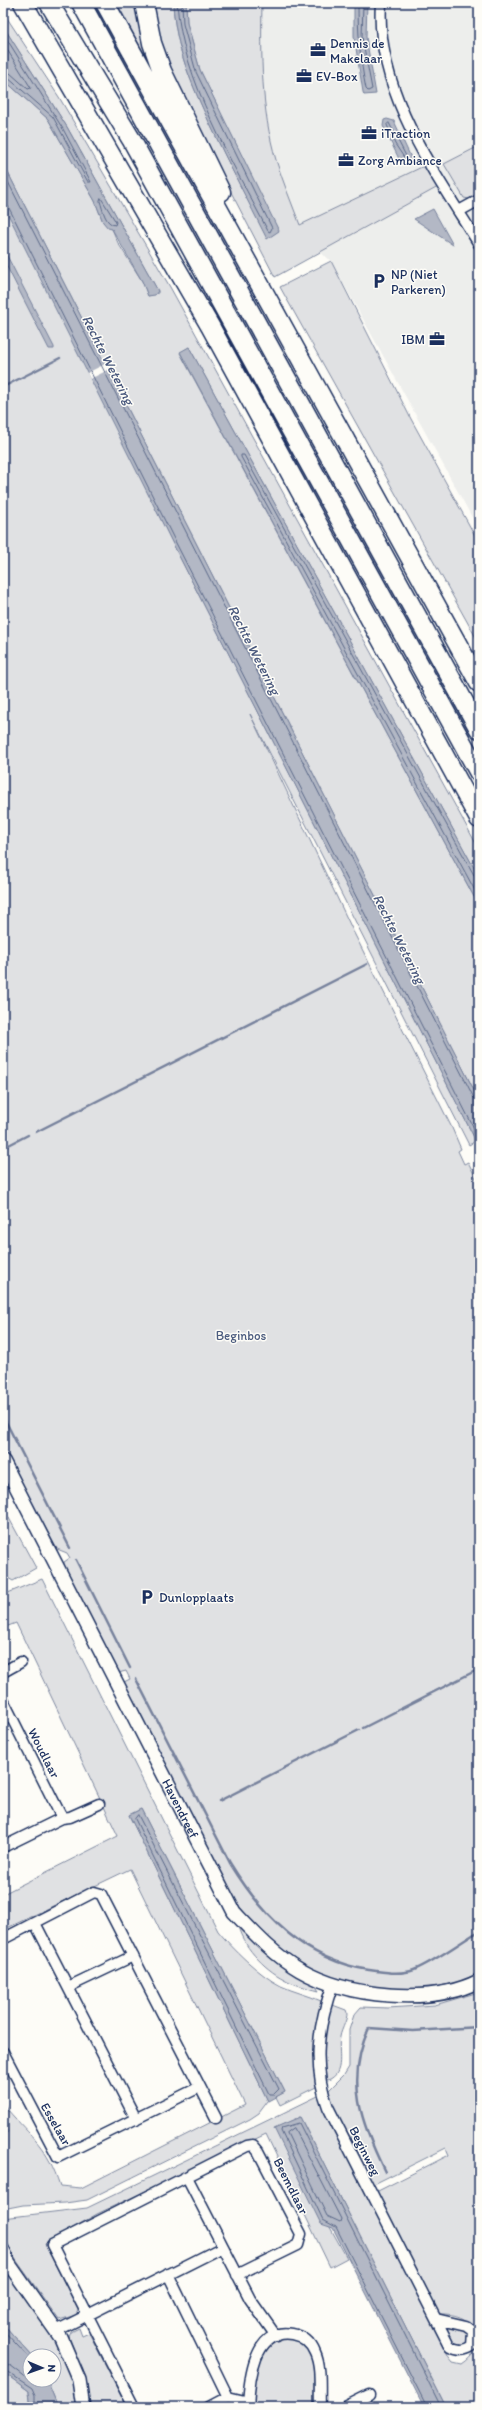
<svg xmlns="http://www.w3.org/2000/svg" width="482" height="2410" viewBox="0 0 482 2410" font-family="Itim,sans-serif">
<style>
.built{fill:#edeeec}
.green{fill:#e0e1e3;stroke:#7e88a0}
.water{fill:#b3b8c5;stroke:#76819c}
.pier{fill:#fdfcf7}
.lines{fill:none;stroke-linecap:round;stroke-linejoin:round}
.shore{stroke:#586687;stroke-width:1}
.stream{stroke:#76819c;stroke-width:2.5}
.minor-casing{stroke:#1b2f5e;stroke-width:13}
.tertiary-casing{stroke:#1b2f5e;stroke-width:16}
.motorway-casing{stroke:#1b2f5e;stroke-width:21}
.minor{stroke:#fdfcf7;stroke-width:10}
.tertiary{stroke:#fdfcf7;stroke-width:13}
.motorway{stroke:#fdfcf7;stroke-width:18}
.labels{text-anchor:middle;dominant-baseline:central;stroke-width:3;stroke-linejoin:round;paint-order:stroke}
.poi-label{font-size:13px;fill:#1b2f5e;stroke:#fdfcf7;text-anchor:start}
.park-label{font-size:13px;fill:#4c5c7f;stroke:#fdfcf7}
.street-label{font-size:13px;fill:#1b2f5e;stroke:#fdfcf7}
.water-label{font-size:14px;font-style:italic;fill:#49587d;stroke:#fdfcf7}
</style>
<rect width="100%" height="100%" fill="#fdfcf7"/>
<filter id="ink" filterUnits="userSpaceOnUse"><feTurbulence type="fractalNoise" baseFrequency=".025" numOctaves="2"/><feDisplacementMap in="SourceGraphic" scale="8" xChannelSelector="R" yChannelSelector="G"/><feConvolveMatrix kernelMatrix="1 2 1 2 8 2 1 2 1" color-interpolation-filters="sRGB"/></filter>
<g filter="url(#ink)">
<path class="built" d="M 251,3 L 479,3 L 479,530 L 331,261 L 292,230 L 248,58 Z"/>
<path class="green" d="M 117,3 L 142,3 L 171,104 Z
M 148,3 L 173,3 C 175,47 192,85 210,124 C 228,163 248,200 267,238 L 278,231 L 200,70 L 187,23 L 186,3 L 262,3 C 261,55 261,110 276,160 C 283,182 292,204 300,225 L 426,165 L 438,187 L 275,277 L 163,61 Z
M 3,12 L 59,97 L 170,287 L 479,849 L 479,877 L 189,347 L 180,353 L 479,906 L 479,1100 L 3,163 L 3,79 L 48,119 L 95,201 L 103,222 L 112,229 L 118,243 L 142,281 L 148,296 L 158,293 L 158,291 L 67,127 L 3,26 Z
M 479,146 L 479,195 L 469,199 L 464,198 L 444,164 Z
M 3,196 L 173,544 L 476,1141 L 469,1145 L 250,714 L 353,931 L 452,1128 L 461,1149 L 458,1151 L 464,1164 L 468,1162 L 479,1184 L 479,1974 C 456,1986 427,1989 402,1989 C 326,1988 274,1956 231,1895 L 122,1683 L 130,1679 L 126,1671 L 118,1673 L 64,1566 L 64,1562 L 70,1558 L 67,1553 L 57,1549 L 3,1449 Z
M 331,261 L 411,419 L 479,543 L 479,643 L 280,287 Z
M 3,1507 L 36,1568 L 13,1581 L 3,1575 Z
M 42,1579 L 218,1931 C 233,1949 259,1975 281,1986 C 294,1992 308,1995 321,2001 L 318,2086 L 280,2105 L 276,2097 L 285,2092 L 141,1809 L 129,1815 L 268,2101 L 259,2113 L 250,2119 L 87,2200 L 65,2203 L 23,2205 L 3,2209 L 3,2135 L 8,2132 L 3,2122 L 3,2101 L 7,2109 C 32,2138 47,2146 60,2186 L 81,2188 L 245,2105 L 130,1869 L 3,1930 L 3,1894 L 118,1836 L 16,1623 L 3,1628 L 3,1595 Z
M 237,1922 L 298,1975 L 315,1985 L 319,1991 C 308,1988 294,1985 284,1979 C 264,1969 241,1945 237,1922 Z
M 479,1992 L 479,2334 C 468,2317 455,2313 435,2314 L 376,2192 L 449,2155 L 446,2148 L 372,2185 L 327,2092 L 344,2075 L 349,2067 L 349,2030 L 354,2015 L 361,2007 L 388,2008 L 435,2005 Z
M 330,2004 L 346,2010 C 350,2016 341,2029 340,2037 C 337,2052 346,2073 328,2080 L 325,2079 C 321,2053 324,2029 330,2004 Z
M 318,2096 L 321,2097 L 449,2357 L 453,2362 L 462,2364 C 474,2356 477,2348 479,2334 L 479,2407 L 446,2407 L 300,2117 L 275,2128 L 347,2258 L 330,2267 L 266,2134 L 97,2214 L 45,2244 L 78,2310 L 76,2315 L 59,2320 L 14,2257 L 3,2233 L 3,2218 L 87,2208 Z
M 3,2261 L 68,2361 L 80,2407 L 58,2407 L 47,2380 L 54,2380 L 54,2356 L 32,2356 L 3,2324 Z
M 446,2324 L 455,2325 L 469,2333 L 469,2342 L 465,2346 L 455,2347 L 444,2328 Z
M 79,2328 L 82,2336 L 89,2333 L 127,2407 L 89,2407 L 87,2384 L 69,2337 L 71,2332 Z
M 291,2338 L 308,2346 L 314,2359 L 314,2407 L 253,2407 C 253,2387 255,2350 275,2340 C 279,2338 286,2339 291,2338 Z
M 3,2372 L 29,2391 L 31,2407 L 3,2407 Z"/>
<path class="water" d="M 173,3 L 186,3 L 187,23 L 200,70 L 279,231 L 267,239 C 248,201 228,163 210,124 C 192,85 175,47 173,3 Z
M 354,3 L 367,3 L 366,37 L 376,94 L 364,95 L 363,92 L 354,36 Z
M 3,26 L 67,127 L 158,291 L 155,295 L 148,296 L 142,281 L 112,229 L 108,228 L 103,222 L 95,201 L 48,119 L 3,79 Z
M 387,119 L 394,121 L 413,162 L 408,164 L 400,161 L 383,126 L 384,120 Z
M 3,163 L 479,1100 L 479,1147 L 173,544 L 3,204 Z
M 433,209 L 453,245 L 414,219 Z
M 3,248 L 54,347 L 54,349 L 49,349 L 3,259 Z
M 189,347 L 479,877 L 479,906 L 180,352 Z
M 141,1809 L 285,2092 L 268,2101 L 129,1815 Z
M 300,2117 L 446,2407 L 424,2407 L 333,2228 L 321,2224 L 318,2218 L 274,2128 Z
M 3,2324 L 32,2356 L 30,2356 L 30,2380 L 47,2380 L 58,2407 L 31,2407 L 29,2391 L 3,2372 Z"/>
<path class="pier" d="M 107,363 L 110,369 L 90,379 L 87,373 Z"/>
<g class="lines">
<path class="shore" d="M 177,3 C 182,79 233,163 268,231 L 270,232 L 272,228 L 196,72 L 183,24 L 182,3
M 358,3 C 358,33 360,60 366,89 L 368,91 L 372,89 L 362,37 L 363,3
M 3,33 L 63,129 L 91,182 L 88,182 L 53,117 L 7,77 L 3,77
M 3,43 L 31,88 L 28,89 L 10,73 L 3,72
M 389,123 L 406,156 L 405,159 L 395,144 L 387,125 Z
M 3,172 L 474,1098 L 479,1101
M 101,198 L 116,222 L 115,225 C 105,224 103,210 100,201 Z
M 3,204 L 8,206 L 176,543 L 479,1138
M 479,878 L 474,875 L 244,455 L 241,455 L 241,457 L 479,898
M 138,1815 L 279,2089 L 274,2094 L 269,2094 L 135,1819 Z
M 294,2128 L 341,2219 L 340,2222 L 327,2216 L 287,2133 Z
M 3,2330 L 30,2359
M 3,2364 L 10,2365 L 36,2385 L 38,2384 L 39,2380
M 3,2369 L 32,2388 L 35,2395 L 35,2407
M 427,2407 L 336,2227 L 323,2220 L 281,2131 L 282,2128 L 299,2123 L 441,2407"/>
<path class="stream" d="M 3,387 L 60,358
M 36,1132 L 367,964
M 3,1148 L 28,1135
M 3,1416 L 70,1548
M 76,1560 L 130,1668
M 136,1679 L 230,1863 C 263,1917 305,1960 369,1970 C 382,1972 401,1975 414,1970 C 432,1963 461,1942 479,1931
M 363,1728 L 479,1669
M 219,1801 L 359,1730
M 385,2172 C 361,2123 345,2081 369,2028 L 413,2031 L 479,2027"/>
<defs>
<path id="minor" d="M 381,3 C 375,91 435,173 479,244
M 459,211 L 479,200
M 3,1672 L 21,1662
M 3,1700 L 62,1818 L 3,1847
M 62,1818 L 70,1817 L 99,1804
M 35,1923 L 136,2119
M 3,1939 L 94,1892 L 101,1894 L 216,2118
M 333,1984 C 318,2025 312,2065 328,2107 L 450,2347 C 459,2351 464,2351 472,2346 L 473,2331 L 466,2326 L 436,2319
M 68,1987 L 133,1956
M 3,2052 L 58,2157 L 200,2087
M 187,2177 L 250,2299 L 276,2336
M 168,2274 L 228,2397
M 56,2331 L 223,2247
M 134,2407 L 52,2245 L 247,2146 L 253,2145 L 258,2151 L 301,2234 L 298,2245 L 237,2275
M 209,2407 L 228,2397 L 249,2402
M 248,2407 C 249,2381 254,2327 292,2334 C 303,2336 311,2343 315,2353 C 322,2368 319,2390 320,2407
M 345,2407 L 369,2395"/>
<g id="tertiary">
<path id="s1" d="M 3,1461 L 234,1912 C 254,1933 274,1955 300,1970 C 347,1997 430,2006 479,1981"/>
<path d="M 3,2251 L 9,2264 L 61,2338 L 79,2380 L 83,2407"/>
</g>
<path id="motorway" d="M 23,3 L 210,326 L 479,819
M 49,3 L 131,139 L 479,773
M 81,3 L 479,729
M 105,3 L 479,683
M 144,3 L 152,43 L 162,71 L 221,192"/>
</defs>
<use href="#minor" class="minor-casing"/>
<use href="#tertiary" class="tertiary-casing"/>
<use href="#motorway" class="motorway-casing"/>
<use href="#minor" class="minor"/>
<use href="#tertiary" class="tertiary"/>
<use href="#motorway" class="motorway"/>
</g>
</g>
<defs>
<symbol id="office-bare" viewBox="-9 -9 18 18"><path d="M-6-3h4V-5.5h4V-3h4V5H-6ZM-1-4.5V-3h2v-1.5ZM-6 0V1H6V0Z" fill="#1b2f5e" stroke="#fdfcf7" stroke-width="2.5" paint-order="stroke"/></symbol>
<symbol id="parking-bare" viewBox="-9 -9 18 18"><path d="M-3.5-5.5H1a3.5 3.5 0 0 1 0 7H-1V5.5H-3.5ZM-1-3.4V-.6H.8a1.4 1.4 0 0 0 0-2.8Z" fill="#1b2f5e" stroke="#fdfcf7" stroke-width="2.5" paint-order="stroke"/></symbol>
</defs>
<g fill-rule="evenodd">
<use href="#office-bare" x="307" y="39" width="22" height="22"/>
<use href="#office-bare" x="293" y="65" width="22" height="22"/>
<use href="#office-bare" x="358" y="122" width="22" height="22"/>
<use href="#office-bare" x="335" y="149" width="22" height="22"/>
<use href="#parking-bare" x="368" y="270" width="22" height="22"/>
<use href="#office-bare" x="426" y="328" width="22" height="22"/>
<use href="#parking-bare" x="136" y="1586" width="22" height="22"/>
</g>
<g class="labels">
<g class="poi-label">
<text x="330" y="43">Dennis de<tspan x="330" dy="15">Makelaar</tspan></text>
<text x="316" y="76">EV-Box</text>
<text x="381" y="133">iTraction</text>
<text x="358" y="160">Zorg Ambiance</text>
<text x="391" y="274">NP (Niet<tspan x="391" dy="15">Parkeren)</tspan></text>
<text x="425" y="339" text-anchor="end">IBM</text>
<text x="159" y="1597">Dunlopplaats</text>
</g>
<g class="park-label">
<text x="241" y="1335">Beginbos</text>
</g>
<g class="street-label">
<text transform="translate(44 1753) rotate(63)">Woudlaar</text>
<text stroke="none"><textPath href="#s1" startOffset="390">Havendreef</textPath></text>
<text transform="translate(56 2124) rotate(60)">Esselaar</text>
<text transform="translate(365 2151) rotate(63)">Beginweg</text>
<text transform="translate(291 2186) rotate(63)">Beemdlaar</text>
</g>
<g class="water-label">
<text transform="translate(108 360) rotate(63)">Rechte Wetering</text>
<text transform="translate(254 650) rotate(63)">Rechte Wetering</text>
<text transform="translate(399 939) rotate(63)">Rechte Wetering</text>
</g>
</g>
<rect width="482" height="2410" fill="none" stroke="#fdfcf7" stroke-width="16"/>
<rect x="8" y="8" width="466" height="2394" fill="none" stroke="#1b2f5e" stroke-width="1.5" filter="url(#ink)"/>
<g transform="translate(42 2368) rotate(92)"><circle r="19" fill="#fdfcf7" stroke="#a3aaba"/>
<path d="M0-3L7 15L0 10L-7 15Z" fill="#1b2f5e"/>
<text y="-6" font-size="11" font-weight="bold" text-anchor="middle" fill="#1b2f5e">N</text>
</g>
</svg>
